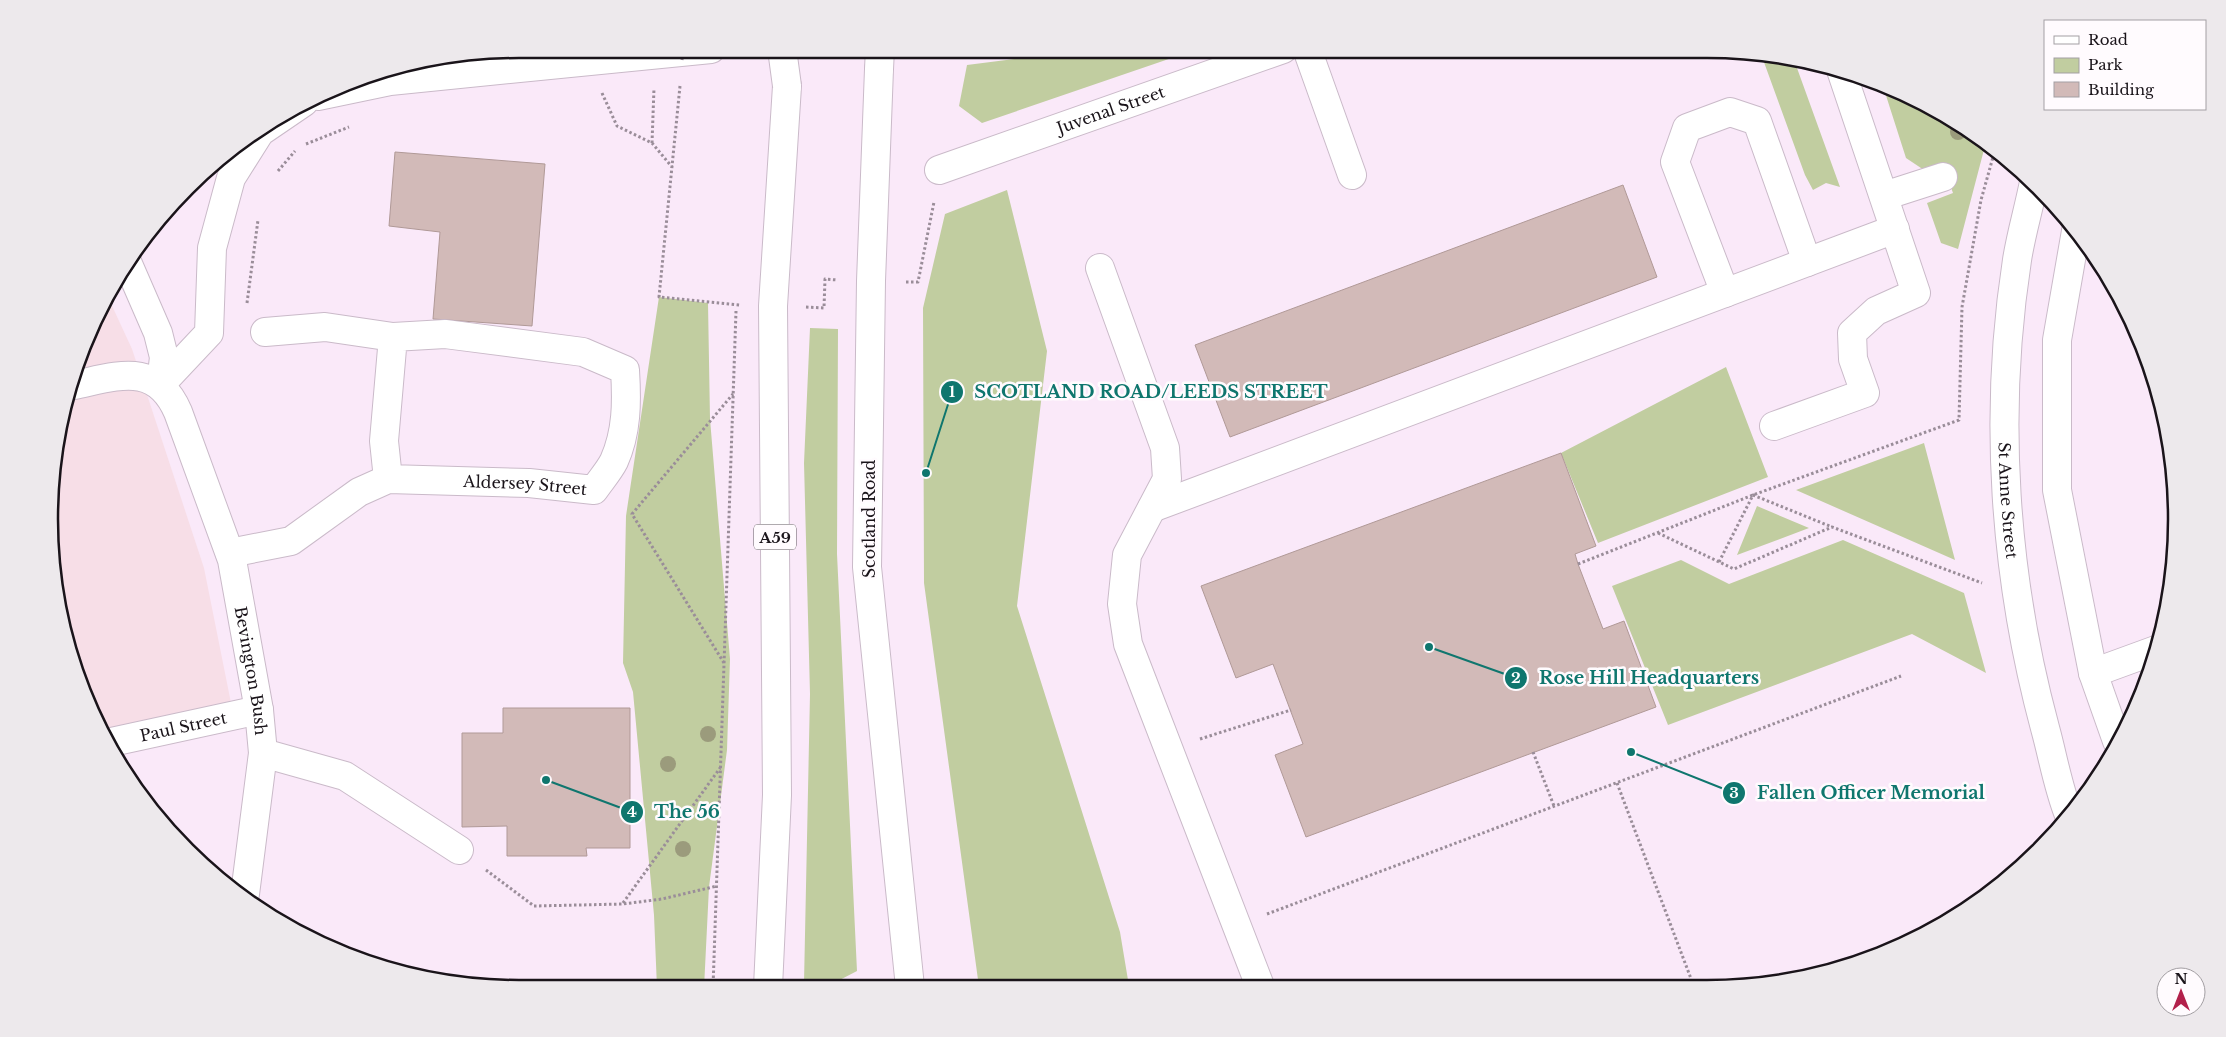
<svg xmlns="http://www.w3.org/2000/svg" width="2226" height="1037" viewBox="0 0 2226 1037" font-family="'Libre Baskerville',serif">
<style>
.industrial{fill:#f7dee7}
.green{fill:#c1cda0}
.building{fill:#d2bab8;stroke:#b09997}
.lines{fill:none;stroke-linecap:round;stroke-linejoin:round}
.minor-casing{stroke:#cabac9;stroke-width:30}
.major-casing{stroke:#cabac9;stroke-width:30}
.highway-casing{stroke:#cabac9;stroke-width:30}
.path{stroke:#9a8d99;stroke-width:3;stroke-dasharray:2.5 2.5;stroke-linecap:butt}
.minor{stroke:#fff;stroke-width:28}
.major{stroke:#fff;stroke-width:28}
.highway{stroke:#fff;stroke-width:28}
.highway-bridge-casing{stroke:#cabac9;stroke-width:30;stroke-linecap:butt}
.path-bridge{stroke:#9a8d99;stroke-width:3;stroke-dasharray:2.5 2.5;stroke-linecap:butt}
.highway-bridge{stroke:#fff;stroke-width:28}
.tree{fill:#9b9b7c}
.labels{text-anchor:middle;dominant-baseline:central;stroke-width:5;stroke-linejoin:round;paint-order:stroke}
.shield{fill:#fffbfe;stroke:#5f595e;stroke-width:1}
.shield-label{font-size:15px;font-weight:bold;fill:#1a141a}
.street-label{font-size:16px;fill:#1a141a;stroke:#fffbfe}
.rim{fill:none;stroke:#1a141a;stroke-width:2.5}
.leader{fill:none;stroke:#0f766e;stroke-width:2}
.callout-dot{fill:#0f766e;stroke:#fffbfe;stroke-width:2}
.mark-label{font-size:15px;text-anchor:middle;font-weight:bold;fill:#fff}
.callout-label{font-size:18px;text-anchor:middle;font-weight:bold;fill:#0f766e;stroke:#fffbfe;stroke-width:5;stroke-linejoin:round;paint-order:stroke}
</style>
<rect width="100%" height="100%" fill="#fae9f9"/>
<path class="industrial" d="M 107,295 L 132,349 L 204,568 L 232,708 L 103,735 L 74,670 L 53,580 L 58,427 Z"/>
<path class="green" d="M 1091,49 L 1198,49 L 982,123 L 959,106 L 967,65 Z
M 1761,54 L 1793,57 L 1840,187 L 1826,183 L 1813,190 L 1805,175 Z
M 1882,83 L 1968,128 L 1986,142 L 1958,249 L 1941,243 L 1927,203 L 1953,193 L 1942,163 L 1924,170 L 1906,158 Z
M 1007,190 L 1047,351 L 1017,606 L 1120,932 L 1129,986 L 979,987 L 924,583 L 923,308 L 945,214 Z
M 659,297 L 708,303 L 710,419 L 730,659 L 727,750 L 709,887 L 704,988 L 657,988 L 654,915 L 633,692 L 623,663 L 626,516 Z
M 810,328 L 838,329 L 837,554 L 857,971 L 830,985 L 804,983 L 810,694 L 804,463 Z
M 1726,367 L 1768,477 L 1598,543 L 1561,453 Z
M 1924,443 L 1955,560 L 1796,490 Z
M 1757,506 L 1809,528 L 1737,555 Z
M 1843,540 L 1964,593 L 1986,673 L 1912,634 L 1668,725 L 1612,586 L 1681,560 L 1729,584 Z"/>
<path class="building" d="M 395,152 L 545,164 L 532,326 L 433,319 L 440,232 L 389,226 Z
M 1623,185 L 1657,277 L 1230,437 L 1195,345 Z
M 1561,453 L 1596,546 L 1575,554 L 1578,564 L 1603,629 L 1624,621 L 1656,707 L 1306,837 L 1275,755 L 1303,744 L 1273,664 L 1236,678 L 1201,586 Z
M 503,708 L 630,708 L 630,848 L 586,848 L 587,856 L 507,856 L 507,826 L 462,827 L 462,733 L 503,733 Z"/>
<g class="lines">
<defs>
<g id="minor">
<path d="M 1307,49 L 1352,175"/>
<path d="M 318,96 L 390,81 L 711,49"/>
<path id="s1" d="M 939,170 L 1283,49"/>
<path d="M 1884,196 L 1943,177"/>
<path d="M 128,264 L 158,333 L 164,357 L 161,384"/>
<path d="M 1100,268 L 1165,448 L 1167,479 L 1127,555 L 1122,604 L 1128,644 L 1260,986"/>
<path d="M 1725,293 L 1675,162 L 1687,128 L 1730,112 L 1757,121 L 1807,262"/>
<path d="M 265,332 L 325,327 L 393,337"/>
<path d="M 161,384 L 209,333 L 212,248 L 231,178 L 260,132 L 304,102"/>
<path id="s2" d="M 74,385 C 118,376 156,361 178,412 L 232,560 L 259,710 L 263,753 L 245,894"/>
<path d="M 1774,426 L 1865,393 L 1853,359 L 1852,333 L 1876,311 L 1916,293 L 1841,70"/>
<path d="M 1152,508 L 1895,229"/>
<path id="s3" d="M 230,553 L 291,541 L 359,492 L 388,479 L 529,483 L 594,490 C 600,481 609,471 614,461 C 627,432 627,402 625,370 L 583,352 L 445,334 L 393,337 L 384,441 L 388,479"/>
<path d="M 2093,673 L 2156,650"/>
<path id="s4" d="M 107,743 L 259,710"/>
<path d="M 263,753 L 345,776 L 459,850"/>
</g>
<g id="major">
<path id="s5" d="M 2034,182 C 2029,208 2021,234 2017,260 C 1993,415 2004,576 2045,728 C 2053,757 2058,788 2069,815"/>
<path d="M 2076,231 L 2057,340 L 2057,490 L 2093,673 L 2117,741"/>
</g>
<path id="highway" d="M 879,69 L 871,281 L 867,567 L 910,987
M 768,987 L 777,795 L 773,306 L 787,86"/>
</defs>
<use href="#minor" class="minor-casing"/>
<use href="#major" class="major-casing"/>
<use href="#highway" class="highway-casing"/>
<path class="path" d="M 960,49 L 962,49
M 680,86 L 659,297 L 740,305
M 602,93 L 617,126 L 652,143 L 672,167
M 652,143 L 654,88
M 306,144 L 349,127
M 278,171 L 295,151
M 906,282 L 918,282 L 934,202
M 247,303 L 258,220
M 806,307 L 824,308 L 825,279 L 837,280
M 1658,533 L 1734,569 L 1832,527 L 1982,583
M 1719,562 L 1753,495 L 1832,527
M 1578,564 L 1753,495 L 1959,420 L 1962,307 L 1981,200 L 1995,150
M 724,663 L 632,514 L 733,394
M 1200,739 L 1291,710
M 1533,752 L 1554,806
M 1617,783 L 1693,984
M 486,870 L 534,906 L 623,904 L 662,899 L 717,886
M 623,903 L 720,768
M 1267,914 L 1901,676
M 713,988 L 736,311"/>
<use href="#minor" class="minor"/>
<use href="#major" class="major"/>
<use href="#highway" class="highway"/>
<defs>
<path id="highway-bridge" d="M 782,49 L 787,86
M 879,69 L 880,49"/>
</defs>
<use href="#highway-bridge" class="highway-bridge-casing"/>
<path class="path-bridge" d="M 682,60 L 683,49"/>
<use href="#highway-bridge" class="highway-bridge"/>
</g>
<g class="tree">
<circle cx="1958" cy="132" r="8"/>
<circle cx="708" cy="734" r="8"/>
<circle cx="668" cy="764" r="8"/>
<circle cx="683" cy="849" r="8"/>
</g>
<g class="labels">
<rect class="shield" x="754" y="524.5" width="42" height="25" rx="4"/>
<g class="shield-label">
<text x="775" y="537">A59</text>
</g>
<g class="street-label">
<text stroke="none"><textPath href="#s1" startOffset="182">Juvenal Street</textPath></text>
<text stroke="none"><textPath href="#s3" startOffset="315">Aldersey Street</textPath></text>
<text stroke="none"><textPath href="#s5" startOffset="321">St Anne Street</textPath></text>
<text transform="translate(869 519) rotate(-90)">Scotland Road</text>
<text stroke="none"><textPath href="#s2" startOffset="391">Bevington Bush</textPath></text>
<text stroke="none"><textPath href="#s4" startOffset="78">Paul Street</textPath></text>
</g>
</g>
<path d="M0 0H2226V1037H0ZM519 58H1707A461 461 0 0 1 2168 519V519A461 461 0 0 1 1707 980H519A461 461 0 0 1 58 519V519A461 461 0 0 1 519 58Z" fill="#ede9ec" fill-rule="evenodd"/>
<path class="rim" d="M519 58H1707A461 461 0 0 1 2168 519V519A461 461 0 0 1 1707 980H519A461 461 0 0 1 58 519V519A461 461 0 0 1 519 58Z"/>
<path class="leader" d="M926 473L952 392M1429 647L1516 678M1631 752L1734 793M546 780L632 812"/>
<g class="callout-dot">
<circle cx="926" cy="473" r="5"/>
<circle cx="1429" cy="647" r="5"/>
<circle cx="1631" cy="752" r="5"/>
<circle cx="546" cy="780" r="5"/>
<circle cx="952" cy="392" r="12"/>
<circle cx="1516" cy="678" r="12"/>
<circle cx="1734" cy="793" r="12"/>
<circle cx="632" cy="812" r="12"/>
</g>
<g class="mark-label">
<text x="952" y="397">1</text>
<text x="1516" y="683">2</text>
<text x="1734" y="798">3</text>
<text x="632" y="817">4</text>
</g>
<g class="callout-label">
<text x="1151" y="398">SCOTLAND ROAD/LEEDS STREET</text>
<text x="1649" y="684">Rose Hill Headquarters</text>
<text x="1871" y="799">Fallen Officer Memorial</text>
<text x="687" y="818">The 56</text>
</g>
<rect x="2044" y="20" width="162" height="90" fill="#fffbfe" stroke="#a39fa3"/>
<rect x="2054" y="36" width="25" height="8" fill="#ffffff" stroke="#a39fa3"/>
<text x="2088" y="45" font-size="15" fill="#1a141a">Road</text>
<rect x="2054" y="58" width="25" height="15" fill="#c1cda0" stroke="#a39fa3"/>
<text x="2088" y="70" font-size="15" fill="#1a141a">Park</text>
<rect x="2054" y="82" width="25" height="15" fill="#d2bab8" stroke="#a39fa3"/>
<text x="2088" y="95" font-size="15" fill="#1a141a">Building</text>
<g transform="translate(2181 992)"><circle r="24" fill="#fffbfe" stroke="#a39fa3"/>
<path d="M0-4L9 19L0 12L-9 19Z" fill="#b2204b"/>
<text y="-8" font-size="14" font-weight="bold" text-anchor="middle" fill="#1a141a">N</text>
</g>
</svg>
